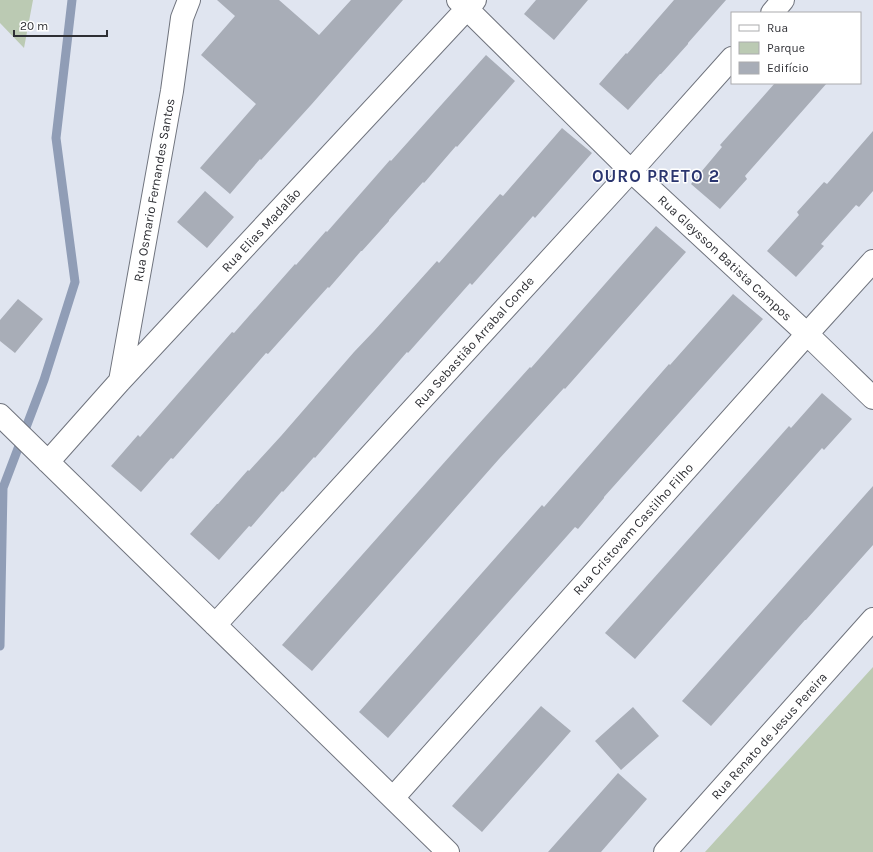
<svg xmlns="http://www.w3.org/2000/svg" width="873" height="852" viewBox="0 0 873 852" font-family="Karla,sans-serif">
<style>
.green{fill:#bbcab3}
.lines{fill:none;stroke-linecap:round;stroke-linejoin:round}
.stream{stroke:#909db6;stroke-width:9}
.building{fill:#a8adb7}
.minor-casing{stroke:#6f737d;stroke-width:24}
.minor{stroke:#fff;stroke-width:22}
.labels{text-anchor:middle;dominant-baseline:central;stroke-width:3;stroke-linejoin:round;paint-order:stroke}
.street-label{font-size:13px;fill:#2e2f34;stroke:#fff}
.district-label{font-size:17px;font-weight:bold;letter-spacing:1px;fill:#2a356f;stroke:#fff}
</style>
<rect width="100%" height="100%" fill="#e0e5f0"/>
<path class="green" d="M 0,0 L 33,0 L 24,48 L 0,23 Z
M 873,667 L 873,852 L 705,852 Z"/>
<g class="lines">
<path class="stream" d="M 0,646 L 3,488 L 44,380 L 75,282 L 56,138 L 72,0"/>
</g>
<path class="building" d="M 217,0 L 279,0 L 319,35 L 351,0 L 403,0 L 311,105 L 261,160 L 260,159 L 230,194 L 200,168 L 256,104 L 201,55 L 235,16 Z
M 536,0 L 588,0 L 554,40 L 524,14 Z
M 674,0 L 726,0 L 688,43 L 688,44 L 661,74 L 660,74 L 628,110 L 599,84 L 626,53 L 627,54 Z
M 486,55 L 515,81 L 457,147 L 456,146 L 424,183 L 423,182 L 389,220 L 389,221 L 362,251 L 361,251 L 329,288 L 328,287 L 268,354 L 266,353 L 173,459 L 171,458 L 141,492 L 111,466 L 138,435 L 140,437 L 232,332 L 234,333 L 295,264 L 296,265 L 326,231 L 327,232 L 390,160 L 391,161 Z
M 775,83 L 827,83 L 745,176 L 747,179 L 720,209 L 691,184 L 722,147 L 720,145 Z
M 562,128 L 592,153 L 535,218 L 533,216 L 472,285 L 470,283 L 408,353 L 407,352 L 315,458 L 314,457 L 283,492 L 282,491 L 251,527 L 249,526 L 219,560 L 190,534 L 217,504 L 218,504 L 248,470 L 249,471 L 281,436 L 354,352 L 374,331 L 437,261 L 439,263 L 500,194 L 503,196 Z
M 873,131 L 873,191 L 859,207 L 856,205 L 821,244 L 824,246 L 796,277 L 767,251 L 799,215 L 797,212 L 824,182 L 827,184 Z
M 205,191 L 234,217 L 207,248 L 177,222 Z
M 656,226 L 686,252 L 565,389 L 564,388 L 499,459 L 312,671 L 282,645 L 466,438 L 530,367 L 531,368 Z
M 733,294 L 763,319 L 604,497 L 604,498 L 578,529 L 575,527 L 388,738 L 359,712 L 542,505 L 544,507 L 669,364 L 670,365 Z
M 18,299 L 43,319 L 15,353 L 0,341 L 0,320 Z
M 822,393 L 852,419 L 824,450 L 822,448 L 635,659 L 605,633 L 789,426 L 791,428 Z
M 873,486 L 873,545 L 806,620 L 805,620 L 711,726 L 682,701 Z
M 541,706 L 571,731 L 482,832 L 452,806 Z
M 633,707 L 659,736 L 621,770 L 595,741 Z
M 618,773 L 647,799 L 601,852 L 548,852 Z"/>
<g class="lines">
<defs>
<path id="minor" d="M 458,0 L 631,171 L 807,334 L 873,398
M 772,13 L 783,0
M 120,381 L 172,91 L 182,18 L 189,0
M 0,415 L 448,852
M 48,462 L 120,381 L 475,0
M 215,625 L 631,171 L 732,58
M 393,798 L 807,334 L 873,261
M 665,852 L 873,619"/>
</defs>
<use href="#minor" class="minor-casing"/>
<use href="#minor" class="minor"/>
</g>
<g class="labels">
<g class="street-label">
<text transform="translate(154 190) rotate(-80)">Rua Osmario Fernandes Santos</text>
<text transform="translate(261 230) rotate(-47)">Rua Elias Madalão</text>
<text transform="translate(725 258) rotate(43)">Rua Gleysson Batista Campos</text>
<text transform="translate(474 342) rotate(-48)">Rua Sebastião Arrabal Conde</text>
<text transform="translate(633 529) rotate(-48)">Rua Cristovam Castilho Filho</text>
<text transform="translate(769 736) rotate(-48)">Rua Renato de Jesus Pereira</text>
</g>
<g class="district-label">
<text x="656" y="176">OURO PRETO 2</text>
</g>
</g>
<rect x="731" y="12" width="130" height="72" fill="#ffffff" stroke="#abacae"/>
<rect x="739" y="25" width="20" height="6" fill="#ffffff" stroke="#abacae"/>
<text x="767" y="32" font-size="12" fill="#2e2f34">Rua</text>
<rect x="739" y="42" width="20" height="12" fill="#bbcab3" stroke="#abacae"/>
<text x="767" y="52" font-size="12" fill="#2e2f34">Parque</text>
<rect x="739" y="62" width="20" height="12" fill="#a8adb7" stroke="#abacae"/>
<text x="767" y="72" font-size="12" fill="#2e2f34">Edifício</text>
<path d="M14 30v6h93v-6" fill="none" stroke="#2e2f34" stroke-width="2"/>
<text x="20" y="30" font-size="12" fill="#2e2f34" stroke="#ffffff" stroke-width="3" paint-order="stroke">20 m</text>
</svg>
